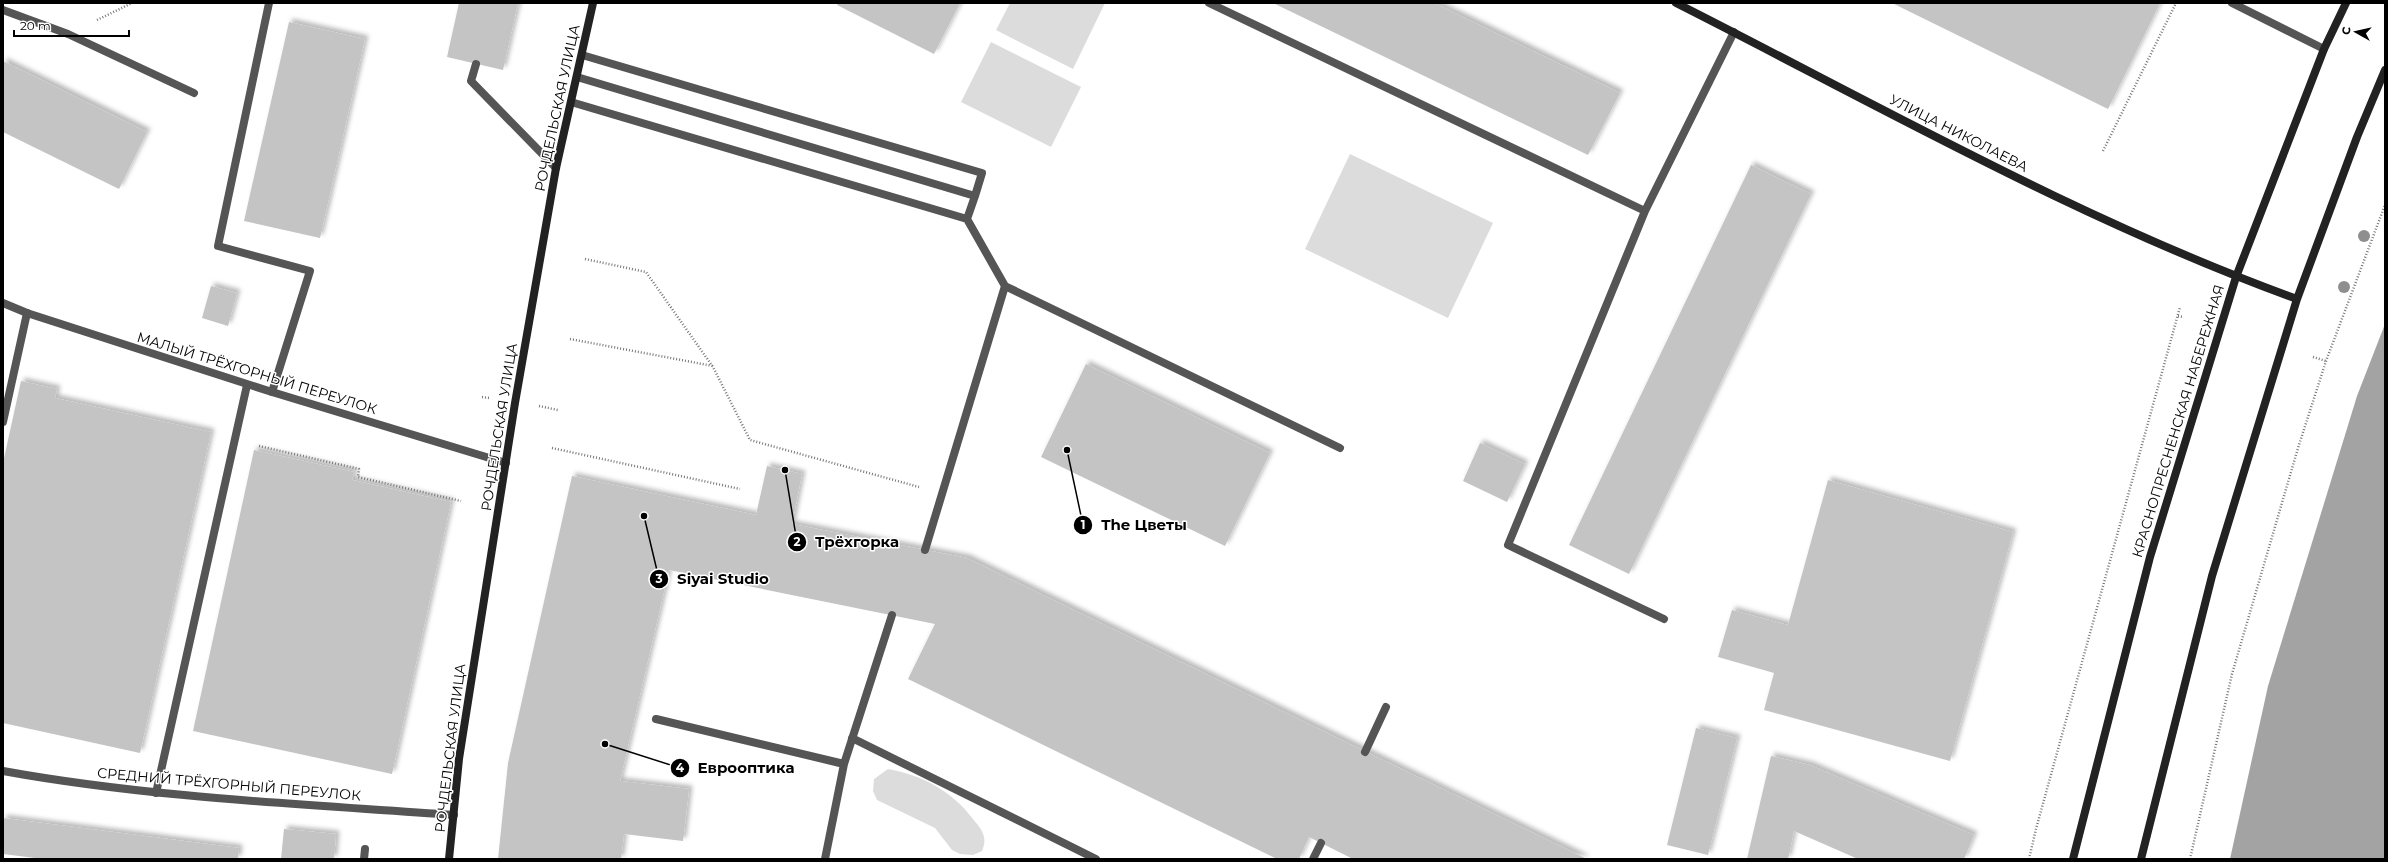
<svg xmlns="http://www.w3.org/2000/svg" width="2388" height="862" viewBox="0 0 2388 862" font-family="Montserrat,sans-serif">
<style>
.green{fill:#dcdcdc}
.water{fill:#a3a3a3}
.building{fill:#c4c4c4;filter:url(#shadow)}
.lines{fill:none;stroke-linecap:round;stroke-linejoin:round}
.path{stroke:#777;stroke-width:2.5;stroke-dasharray:1 2;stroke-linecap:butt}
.lane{stroke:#555;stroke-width:8}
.street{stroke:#555;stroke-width:8}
.secondary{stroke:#222;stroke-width:8}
.tree{fill:#8f8f8f}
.labels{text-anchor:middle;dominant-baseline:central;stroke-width:3;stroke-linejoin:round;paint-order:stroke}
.street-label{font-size:14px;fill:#000;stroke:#fff}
.leader{fill:none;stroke:#000;stroke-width:1.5}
.callout-dot{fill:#000;stroke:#fff;stroke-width:1.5}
.mark-label{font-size:12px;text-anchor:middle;font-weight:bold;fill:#fff}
.callout-label{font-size:15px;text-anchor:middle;font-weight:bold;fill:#000;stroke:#fff;stroke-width:3;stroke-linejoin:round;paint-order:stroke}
</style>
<defs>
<filter id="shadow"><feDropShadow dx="3.5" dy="-3.5" stdDeviation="2" flood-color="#0004"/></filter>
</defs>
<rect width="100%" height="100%" fill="#fff"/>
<path class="green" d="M 1010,3 L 1105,3 L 1073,69 L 996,30 Z
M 991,42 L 1081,87 L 1051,147 L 961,102 Z
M 1350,154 L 1493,223 L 1448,318 L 1305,249 Z
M 888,769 C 922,775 952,791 973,819 C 982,830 988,837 982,851 L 973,855 L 960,854 L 952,850 L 935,828 L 877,800 L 873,791 L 874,779 Z"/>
<path class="water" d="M 2385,324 L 2385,859 L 2230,859 L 2268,686 L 2357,396 Z"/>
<path class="building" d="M 459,3 L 518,3 L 503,70 L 447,57 Z
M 838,3 L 960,3 L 934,54 L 837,5 Z
M 1273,3 L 1434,3 L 1620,93 L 1588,155 Z
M 1892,3 L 2073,4 L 2160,3 L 2108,109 Z
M 289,22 L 365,39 L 320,238 L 244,221 Z
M 3,61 L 147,132 L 119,189 L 3,132 Z
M 1751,165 L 1811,194 L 1629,574 L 1569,545 Z
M 211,286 L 237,293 L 228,326 L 202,318 Z
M 1086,364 L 1270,453 L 1225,546 L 1041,457 Z
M 21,381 L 57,389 L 55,398 L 211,432 L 140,753 L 3,723 L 3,463 Z
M 1480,443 L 1525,464 L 1507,502 L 1463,481 Z
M 254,450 L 354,472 L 352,480 L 451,502 L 392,774 L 193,731 Z
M 767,466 L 802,474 L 792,524 L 967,558 L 1587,859 L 1353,859 L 1309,837 L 1299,859 L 1277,859 L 908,679 L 935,624 L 669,570 L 620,781 L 689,789 L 683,841 L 624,834 L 621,859 L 498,859 L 508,763 L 572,476 L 756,515 Z
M 1828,480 L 2013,532 L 1950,761 L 1764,710 L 1774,673 L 1718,657 L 1732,610 L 1788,625 Z
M 1696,728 L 1737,738 L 1708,855 L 1667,845 Z
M 1771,756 L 1810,765 L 1974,835 L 1964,859 L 1858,859 L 1794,831 L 1788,859 L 1747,859 Z
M 3,818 L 239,848 L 238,859 L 43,859 L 3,854 Z
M 284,829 L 336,834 L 334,859 L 281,859 Z"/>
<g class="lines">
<path class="path" d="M 97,20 L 132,3
M 2103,151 L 2176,3
M 585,259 L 646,272 L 713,367 L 750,440 L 919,487
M 2178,316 L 2183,317
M 570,339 L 713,366
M 2313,357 L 2326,361
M 482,397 L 489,398
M 539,406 L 558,410
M 259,446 L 359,469 L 358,477 L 461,501
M 552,448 L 740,489
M 2029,859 L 2036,829 L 2180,307
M 2190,859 L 2232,674 L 2298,448 L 2326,361 L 2385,205"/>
<path class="lane" d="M 269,3 L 218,246 L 310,271 L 272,392
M 1209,3 L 1645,211 L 1734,32
M 2232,3 L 2324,49
M 3,10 L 68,34 L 194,93
M 582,55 L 982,173 L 975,196
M 476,64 L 471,81 L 556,168
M 577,77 L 975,196 L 967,219 L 1005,286 L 925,550
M 571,102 L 967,219
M 1645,211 L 1508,545 L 1664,619
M 1005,286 L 1340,448
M 3,422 L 27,313
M 656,719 L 844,764
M 852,738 L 1096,859
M 1365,752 L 1386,707
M 156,793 L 247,385
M 364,859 L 365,849
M 825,859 L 844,764 L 892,615
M 1313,859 L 1321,843"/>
<path class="street" d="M 3,303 L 27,313 L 272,392 L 506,463
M 3,771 C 152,798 304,804 454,815"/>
<path class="secondary" d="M 1676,3 C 1880,106 2081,221 2297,299
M 449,859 L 459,759 L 515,403 L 556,168 L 593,3
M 2073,859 L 2150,557 L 2236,277 L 2324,49 L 2346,3
M 2141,859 L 2212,576 L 2297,299 L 2357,137 L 2385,70"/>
</g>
<g class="tree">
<circle cx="2364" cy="236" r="6"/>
<circle cx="2344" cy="287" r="6"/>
</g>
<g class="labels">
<g class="street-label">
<text transform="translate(557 108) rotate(-78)">РОЧДЕЛЬСКАЯ УЛИЦА</text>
<text transform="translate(1959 133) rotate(27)">УЛИЦА НИКОЛАЕВА</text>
<text transform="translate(257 373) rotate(17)">МАЛЫЙ ТРЁХГОРНЫЙ ПЕРЕУЛОК</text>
<text transform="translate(2178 421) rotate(-73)">КРАСНОПРЕСНЕНСКАЯ НАБЕРЕЖНАЯ</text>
<text transform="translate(499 427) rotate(-81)">РОЧДЕЛЬСКАЯ УЛИЦА</text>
<text transform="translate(450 748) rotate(-83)">РОЧДЕЛЬСКАЯ УЛИЦА</text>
<text transform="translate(229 784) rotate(5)">СРЕДНИЙ ТРЁХГОРНЫЙ ПЕРЕУЛОК</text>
</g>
</g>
<path class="leader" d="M1067 450L1083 525M785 470L797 542M644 516L659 579M605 744L680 768"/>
<g class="callout-dot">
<circle cx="1067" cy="450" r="4"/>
<circle cx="785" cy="470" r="4"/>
<circle cx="644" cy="516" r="4"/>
<circle cx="605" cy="744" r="4"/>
<circle cx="1083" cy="525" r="10"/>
<circle cx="797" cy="542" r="10"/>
<circle cx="659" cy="579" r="10"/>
<circle cx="680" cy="768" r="10"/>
</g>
<g class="mark-label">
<text x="1083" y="529">1</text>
<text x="797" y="546">2</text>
<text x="659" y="583">3</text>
<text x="680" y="772">4</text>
</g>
<g class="callout-label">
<text x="1144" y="530">The Цветы</text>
<text x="857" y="547">Трёхгорка</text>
<text x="723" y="584">Siyai Studio</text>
<text x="746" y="773">Еврооптика</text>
</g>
<rect width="2388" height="862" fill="none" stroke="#000000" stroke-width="8"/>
<g transform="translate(2356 32) rotate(278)" stroke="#ffffff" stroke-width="3" paint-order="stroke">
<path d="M0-3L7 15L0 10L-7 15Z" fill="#000000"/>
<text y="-6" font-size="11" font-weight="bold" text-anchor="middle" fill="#000000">С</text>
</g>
<path d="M14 30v6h115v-6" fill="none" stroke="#000000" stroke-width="2"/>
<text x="20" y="30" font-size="12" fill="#000000" stroke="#ffffff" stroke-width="3" paint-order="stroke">20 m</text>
</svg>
